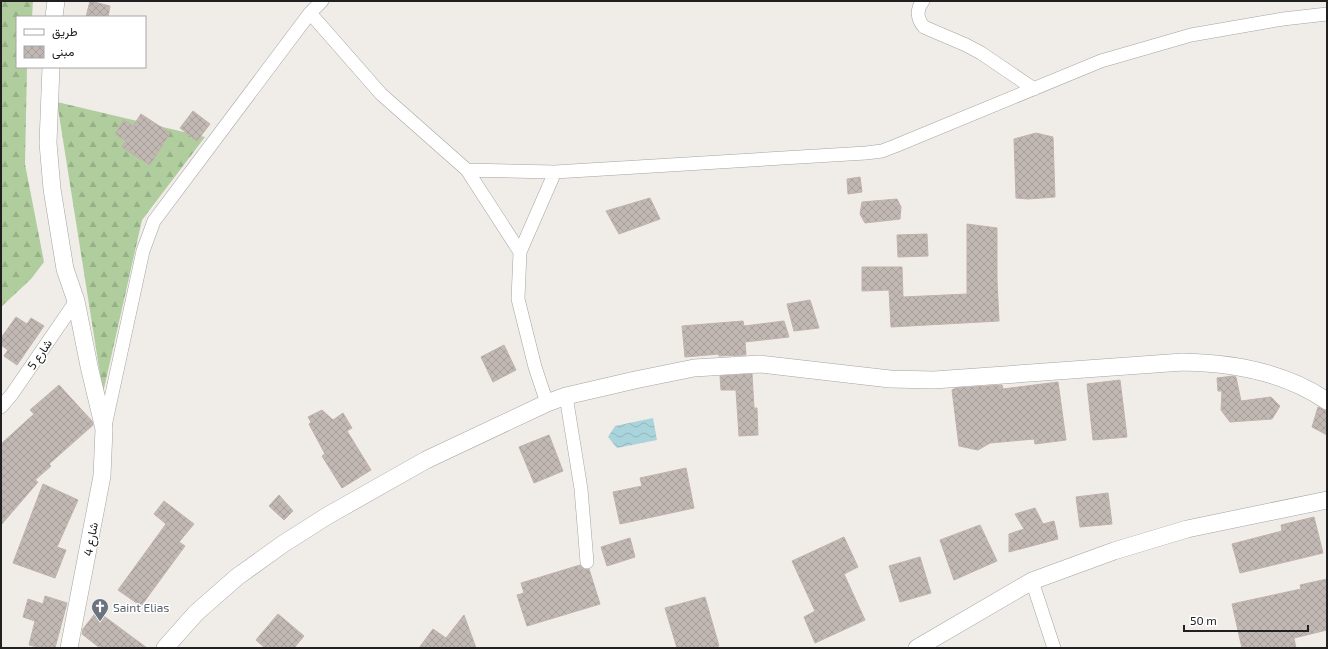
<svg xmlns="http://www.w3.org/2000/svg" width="1328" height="649" viewBox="0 0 1328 649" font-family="'Exo 2',Vazirmatn,sans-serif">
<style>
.forest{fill:url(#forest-firs)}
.water{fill:url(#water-waves)}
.building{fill:url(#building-cross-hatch);stroke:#c1b2aa}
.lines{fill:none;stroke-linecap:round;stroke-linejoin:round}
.minor-casing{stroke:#a4a4a4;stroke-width:14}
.tertiary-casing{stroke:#a4a4a4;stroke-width:18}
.minor{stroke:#fff;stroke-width:13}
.tertiary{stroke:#fff;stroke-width:17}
.labels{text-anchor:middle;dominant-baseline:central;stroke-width:3;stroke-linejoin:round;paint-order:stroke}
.street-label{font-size:12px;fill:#202020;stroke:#fff}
.worship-label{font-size:12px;fill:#5b616d;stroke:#fff;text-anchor:start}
</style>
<defs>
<pattern id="forest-firs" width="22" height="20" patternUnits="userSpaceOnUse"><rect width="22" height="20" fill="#b0cd9e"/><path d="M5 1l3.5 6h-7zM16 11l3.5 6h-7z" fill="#97b088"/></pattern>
<pattern id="water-waves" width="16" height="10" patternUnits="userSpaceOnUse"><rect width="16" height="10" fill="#aad4db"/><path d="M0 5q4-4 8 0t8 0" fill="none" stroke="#92b6bc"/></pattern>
<pattern id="building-cross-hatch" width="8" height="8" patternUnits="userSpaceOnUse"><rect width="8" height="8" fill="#c1b8b3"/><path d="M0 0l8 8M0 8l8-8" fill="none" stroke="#a69e9a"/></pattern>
</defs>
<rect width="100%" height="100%" fill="#f0ece7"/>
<path class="forest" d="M 1,1 L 33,1 L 32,17 L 17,17 L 17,67 L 27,67 L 25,164 L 44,262 L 31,279 L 1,307 Z
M 57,102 L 205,137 L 142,220 L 103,393 Z"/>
<path class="water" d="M 653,418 L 657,440 L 617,448 L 608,437 L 615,426 Z"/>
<path class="building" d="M 90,1 L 110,6 L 108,17 L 86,17 Z
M 193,111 L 210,124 L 197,141 L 180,128 Z
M 141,114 L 170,133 L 150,165 L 122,147 L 126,141 L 115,134 L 124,120 L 133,126 Z
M 1036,133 L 1053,137 L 1055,197 L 1028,199 L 1016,198 L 1014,139 Z
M 860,177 L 862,192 L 848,194 L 847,179 Z
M 650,198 L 660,219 L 619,234 L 606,211 Z
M 897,199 L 901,207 L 900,219 L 865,223 L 860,214 L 862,202 Z
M 967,224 L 997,228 L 997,280 L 999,321 L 891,327 L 889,290 L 862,291 L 862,267 L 902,267 L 903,297 L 967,294 Z
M 927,234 L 928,256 L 898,257 L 897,235 Z
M 810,300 L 819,328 L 794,331 L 787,304 Z
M 16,317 L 27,324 L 31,318 L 44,326 L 17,365 L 4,356 L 8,350 L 1,345 L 1,338 Z
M 743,321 L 744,326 L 784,321 L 789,337 L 745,342 L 746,355 L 719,356 L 719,354 L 685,357 L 682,326 Z
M 504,345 L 516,370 L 493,382 L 481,357 Z
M 752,374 L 754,408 L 757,408 L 758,435 L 739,436 L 736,390 L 721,390 L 720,376 Z
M 1233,376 L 1236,377 L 1241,401 L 1271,397 L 1280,406 L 1272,419 L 1230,422 L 1221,410 L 1222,391 L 1218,391 L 1217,378 Z
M 1120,380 L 1127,437 L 1093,440 L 1087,384 Z
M 1058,382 L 1066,440 L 1035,444 L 1034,439 L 990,443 L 978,450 L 959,446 L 952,390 L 956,388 L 1002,385 L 1003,389 Z
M 59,385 L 92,421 L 93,425 L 49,464 L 51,466 L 35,480 L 38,482 L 1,525 L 1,444 L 34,414 L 30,410 Z
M 1318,407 L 1327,411 L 1327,435 L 1312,427 Z
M 322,410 L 333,420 L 343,413 L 352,428 L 347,431 L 371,470 L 342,488 L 322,456 L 325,454 L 309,424 L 311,422 L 308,417 Z
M 549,435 L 563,471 L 534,483 L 519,447 Z
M 686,468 L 694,508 L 620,524 L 613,492 L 642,486 L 640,478 Z
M 43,484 L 78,500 L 57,547 L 66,550 L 55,578 L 13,563 Z
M 1108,493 L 1112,524 L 1080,527 L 1076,497 Z
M 279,495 L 293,511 L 284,520 L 269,506 Z
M 164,501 L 194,524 L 179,542 L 185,546 L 141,606 L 118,590 L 166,524 L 154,514 Z
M 1035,508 L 1043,524 L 1054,521 L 1058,539 L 1009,552 L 1009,534 L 1024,529 L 1015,514 Z
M 1314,517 L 1323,553 L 1240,573 L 1232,544 L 1282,531 L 1281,525 Z
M 980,525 L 997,561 L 954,580 L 940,540 Z
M 844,537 L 858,567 L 844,574 L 865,620 L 815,643 L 804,617 L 815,611 L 792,561 Z
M 630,538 L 635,557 L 607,566 L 601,547 Z
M 920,557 L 931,593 L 900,602 L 889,566 Z
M 580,565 L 584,569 L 589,569 L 600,604 L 527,626 L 517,595 L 524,593 L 521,583 Z
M 1327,579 L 1327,630 L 1294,638 L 1296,648 L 1242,648 L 1232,604 L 1301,589 L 1300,585 Z
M 45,596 L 67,603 L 55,648 L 42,648 L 29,645 L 35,621 L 23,617 L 28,599 L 43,604 Z
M 705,597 L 719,646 L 712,648 L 677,648 L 665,608 Z
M 97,611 L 147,648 L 100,648 L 82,634 L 83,629 Z
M 278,614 L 304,636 L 294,648 L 265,648 L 256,640 Z
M 464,615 L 476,648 L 419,648 L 433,629 L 446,638 Z"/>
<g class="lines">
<defs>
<path id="minor" d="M 923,1 C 916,9 917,19 924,27 L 966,45 L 981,53 L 1034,89
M 310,13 L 381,94 L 467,170 L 520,252 L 518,299 L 535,367 L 547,403
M 467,170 L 555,172 L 866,153 L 882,151 L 895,146 L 1101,61 L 1191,35 L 1283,19 L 1327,14
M 520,252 L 555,172
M 566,396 L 581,489 L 587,562
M 1,407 L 12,394 L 76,301
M 105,426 L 143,251 L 154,221 L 310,13 L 322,1
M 1032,581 L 1054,648"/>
<path id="tertiary" d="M 54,17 L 56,1
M 51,67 L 48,143 L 52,189 L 65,269 L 76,301 L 89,366 L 104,429 L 102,476 L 69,648
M 165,648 L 196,613 L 237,577 L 283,544 L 327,516 L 426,460 L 547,403 L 566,396 L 635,380 L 694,368 L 760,364 L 890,379 L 934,380 L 1183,362 C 1234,363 1285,372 1327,401
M 917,648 L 1032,581 L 1114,551 L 1187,529 L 1327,500"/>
</defs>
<use href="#minor" class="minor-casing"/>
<use href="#tertiary" class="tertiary-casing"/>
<use href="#minor" class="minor"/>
<use href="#tertiary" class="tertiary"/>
</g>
<defs>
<symbol id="church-pin" viewBox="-11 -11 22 30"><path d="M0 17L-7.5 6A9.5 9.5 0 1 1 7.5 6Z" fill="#6b7280" stroke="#fff"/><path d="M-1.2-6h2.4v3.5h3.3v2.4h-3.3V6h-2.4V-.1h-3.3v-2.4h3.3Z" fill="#fff"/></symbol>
</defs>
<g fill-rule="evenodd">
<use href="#church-pin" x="90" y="597" width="20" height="27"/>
</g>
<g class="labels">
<g class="street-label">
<text transform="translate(39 354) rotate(-56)">شارع 5</text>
<text transform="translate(90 539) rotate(-79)">شارع 4</text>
</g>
<g class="worship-label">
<text x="113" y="607">Saint Elias</text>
</g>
</g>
<rect width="1328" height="649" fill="none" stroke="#202020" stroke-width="4"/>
<rect x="16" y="16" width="130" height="52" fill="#ffffff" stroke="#a6a6a6"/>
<rect x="24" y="29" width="20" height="6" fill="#ffffff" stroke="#a6a6a6"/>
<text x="52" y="36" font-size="12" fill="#202020">طريق</text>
<rect x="24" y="46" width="20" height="12" fill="url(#building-cross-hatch)" stroke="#a6a6a6"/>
<text x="52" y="56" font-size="12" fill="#202020">مبنى</text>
<path d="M1184 625v6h124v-6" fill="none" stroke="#202020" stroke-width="2"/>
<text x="1190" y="625" font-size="12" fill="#202020" stroke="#ffffff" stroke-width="3" paint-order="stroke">50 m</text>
</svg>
